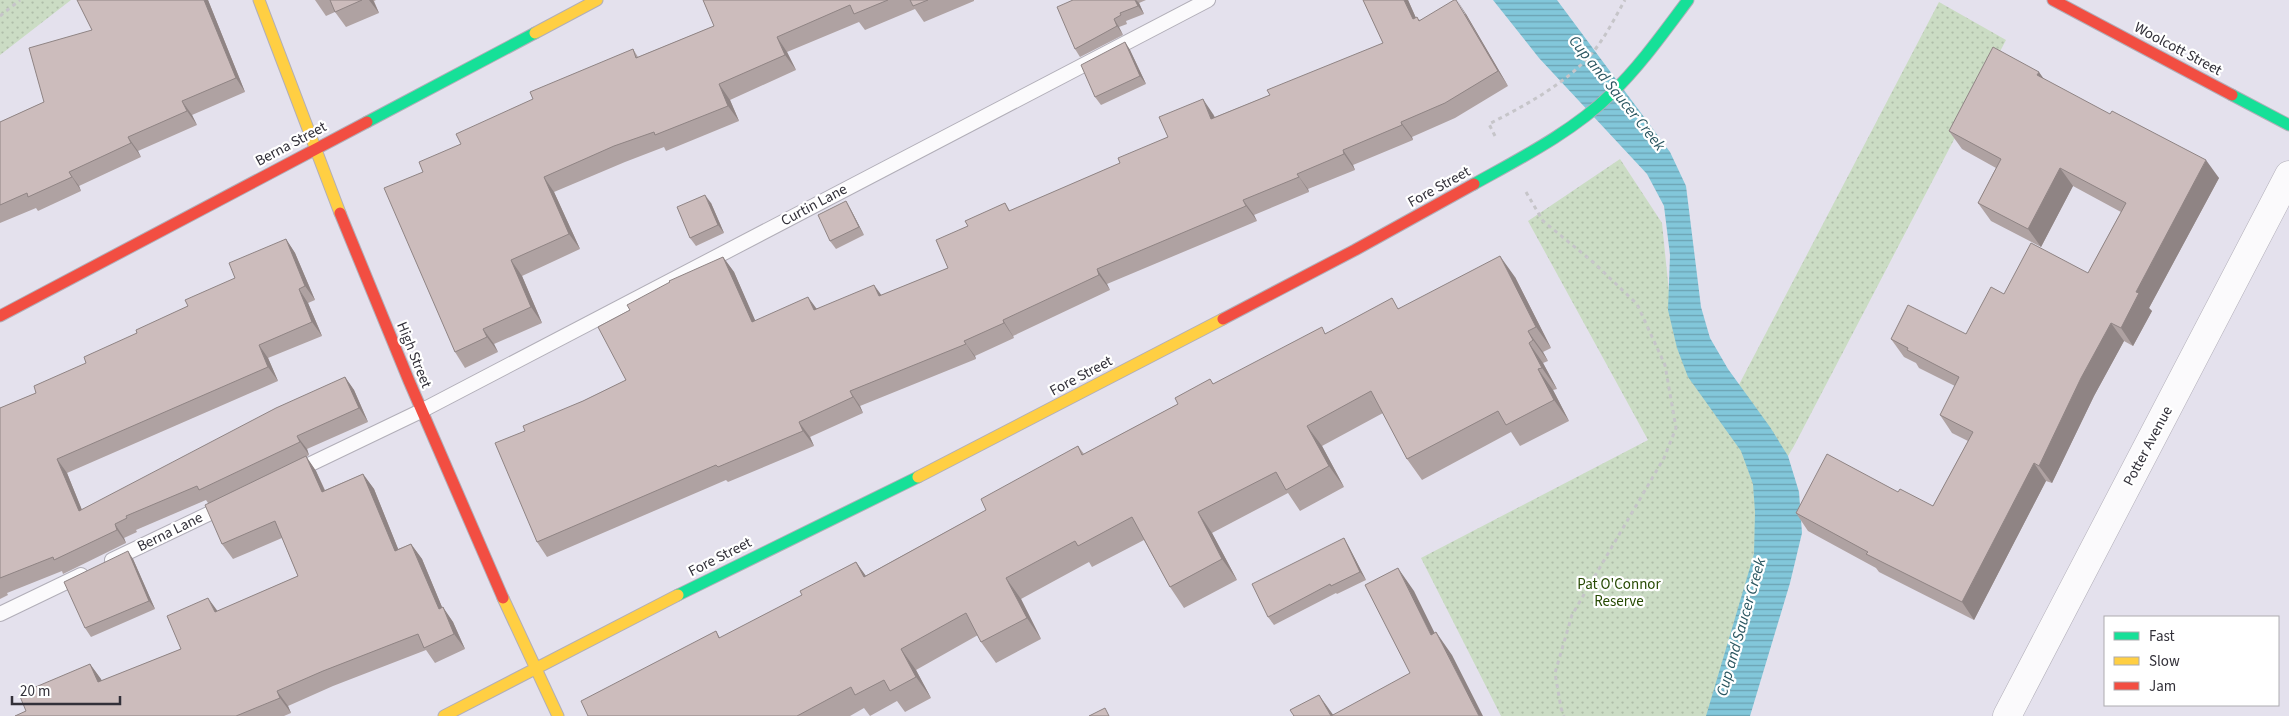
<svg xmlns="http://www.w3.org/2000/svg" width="2289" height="716" viewBox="0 0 2289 716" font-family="'Source Sans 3',sans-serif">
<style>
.park{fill:url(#park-dots)}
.water{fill:url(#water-rules)}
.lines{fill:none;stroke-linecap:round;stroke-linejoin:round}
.lane-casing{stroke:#b1aeb8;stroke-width:16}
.street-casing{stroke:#b1aeb8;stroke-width:29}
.fast-casing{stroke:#b1aeb8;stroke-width:13}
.slow-casing{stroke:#b1aeb8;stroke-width:13}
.jam-casing{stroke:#b1aeb8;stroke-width:13}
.path{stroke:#c6c5c9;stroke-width:3;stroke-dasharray:4 4;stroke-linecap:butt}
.lane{stroke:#fbfafc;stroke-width:14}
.street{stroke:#fbfafc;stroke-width:28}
.fast{stroke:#16e098;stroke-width:11}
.slow{stroke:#ffcf43;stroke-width:11}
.jam{stroke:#f24e42;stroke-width:11}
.wall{fill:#afa2a2}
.shaded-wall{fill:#8f8484}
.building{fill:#ccbcbc;stroke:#8f8484}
.labels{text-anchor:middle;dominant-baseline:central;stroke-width:4.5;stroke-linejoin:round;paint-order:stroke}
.street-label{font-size:15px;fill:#323039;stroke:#fff}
.park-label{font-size:15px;fill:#274a03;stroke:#fff}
.water-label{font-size:16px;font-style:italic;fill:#2a5660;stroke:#fff}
</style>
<defs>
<pattern id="park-dots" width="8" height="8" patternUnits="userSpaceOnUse" patternTransform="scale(1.25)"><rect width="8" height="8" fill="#cbdcc4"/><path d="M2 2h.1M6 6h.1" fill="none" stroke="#afbda9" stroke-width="1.8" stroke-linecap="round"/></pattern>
<pattern id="water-rules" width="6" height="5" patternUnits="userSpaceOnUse" patternTransform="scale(1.25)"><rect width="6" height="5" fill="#82c7da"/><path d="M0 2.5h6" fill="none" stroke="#6ba2b2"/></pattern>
</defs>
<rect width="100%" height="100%" fill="#e4e1ed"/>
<path class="park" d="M 0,0 L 71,0 L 0,55 Z
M 1939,2 L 2006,40 L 1794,446 L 1788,456 L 1759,486 L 1760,554 L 1711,716 L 1501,716 L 1421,558 L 1648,440 L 1528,221 L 1620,159 L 1662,223 L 1671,312 L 1721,419 Z"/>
<path class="water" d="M 1493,0 L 1557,0 L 1670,152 L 1686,186 L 1701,307 L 1710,338 L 1728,369 L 1770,427 L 1788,456 L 1799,492 L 1802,533 L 1790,583 L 1750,716 L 1706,716 L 1754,554 L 1755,512 L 1753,484 L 1741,451 L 1688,377 L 1677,348 L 1668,310 L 1670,255 L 1664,206 L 1647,174 L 1539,58 Z"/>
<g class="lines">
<defs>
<path id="lane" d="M 296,471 L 421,411 L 1208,0
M 112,560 L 225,506
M 0,614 L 81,575"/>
<path id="street" d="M 2007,716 L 2289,175"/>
<path id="fast" d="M 2232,95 L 2289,125
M 367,122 L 535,33
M 1474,184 C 1519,159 1574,131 1611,94 C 1640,66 1664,32 1688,0
M 678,595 L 918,477"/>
<path id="slow" d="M 259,0 L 340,213
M 535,33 L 597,0
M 918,477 L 1223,319
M 503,598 L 558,716
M 444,716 L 678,595"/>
<path id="jam" d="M 2053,0 L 2232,95
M 340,213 L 409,381 L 503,598
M 0,316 L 367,122
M 1223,319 L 1355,250 L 1474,184"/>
</defs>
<use href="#lane" class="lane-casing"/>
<use href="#street" class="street-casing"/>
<use href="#fast" class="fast-casing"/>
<use href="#slow" class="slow-casing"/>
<use href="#jam" class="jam-casing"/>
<path class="path" d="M 0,16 L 20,0
M 1495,136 L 1489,124 C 1522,107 1558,88 1585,61 C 1602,44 1613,21 1625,0
M 1526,192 L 1543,221 L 1593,262 L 1637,304 L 1665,365 L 1676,428 L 1664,458 L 1572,615 L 1555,673 L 1561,708 L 1564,716"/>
<use href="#lane" class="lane"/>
<use href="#street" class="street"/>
<use href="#fast" class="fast"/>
<use href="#slow" class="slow"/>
<use href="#jam" class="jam"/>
</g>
<path class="wall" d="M 77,0 L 208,0 L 245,92 L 192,115 L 197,125 L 138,151 L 141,157 L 79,186 L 81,191 L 38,211 L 36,208 L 0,223 L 0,122 L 44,102 L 92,30 Z
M 315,0 L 376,0 L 374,1 L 379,13 L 346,27 L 335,12 L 326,16 Z
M 703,0 L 974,0 L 974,1 L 924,22 L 915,9 L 865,30 L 859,22 L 787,52 L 796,70 L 730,100 L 739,121 L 666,151 L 664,147 L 625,162 L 554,192 L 580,249 L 522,276 L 542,323 L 494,344 L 498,352 L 465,368 L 455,352 L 423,172 L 461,144 L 633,49 L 638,57 L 714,26 Z
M 1073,0 L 1146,0 L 1139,3 L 1144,14 L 1126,21 L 1127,24 L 1119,27 L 1123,35 L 1080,57 L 1075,49 Z
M 1363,0 L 1408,0 L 1416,18 L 1420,20 L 1466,14 L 1508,86 L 1455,118 L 1412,137 L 1413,140 L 1353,165 L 1355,170 L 1308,189 L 1309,192 L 1254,215 L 1257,221 L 1107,284 L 1110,290 L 1013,336 L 1014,338 L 975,356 L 976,359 L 860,406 L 863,413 L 810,437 L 814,446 L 728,482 L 726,480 L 547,557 L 537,542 L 525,431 L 583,401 L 626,380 L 630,310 L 723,257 L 734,272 L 755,321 L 882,295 L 948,268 L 968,226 L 1005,203 L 1010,211 L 1120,163 L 1168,137 L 1213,114 L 1215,117 L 1270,95 L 1383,43 Z
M 1125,42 L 1130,50 L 1146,84 L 1101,105 L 1095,97 Z
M 2044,79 L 2219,178 L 2149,308 L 2152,311 L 2133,346 L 2124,341 L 2094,396 L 2052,483 L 2046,481 L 1974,620 L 1879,572 L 1876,568 L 1808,531 L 1796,513 L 1898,492 L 1933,506 L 1968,441 L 1952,433 L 1940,415 L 1955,386 L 1919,368 L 1916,363 L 1904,357 L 1891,339 L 1966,334 L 2004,294 L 2088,273 L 2121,212 L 2073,186 L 2041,247 L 1991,221 L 1978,203 L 1996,168 L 1962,149 L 1949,131 Z
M 846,201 L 851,210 L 864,235 L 836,249 L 830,241 Z
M 711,203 L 724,233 L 696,246 L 690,238 Z
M 286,239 L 295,253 L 315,300 L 308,303 L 322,336 L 268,358 L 278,381 L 67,473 L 82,510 L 345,377 L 354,390 L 368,422 L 307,449 L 309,455 L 306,457 L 316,471 L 325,490 L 363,474 L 374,489 L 398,549 L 411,544 L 422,559 L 442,607 L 453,622 L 465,649 L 435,663 L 426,650 L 333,686 L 288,706 L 291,713 L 284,716 L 15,716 L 26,711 L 90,664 L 102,681 L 181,649 L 218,611 L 298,576 L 282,538 L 233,559 L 222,544 L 208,503 L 206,500 L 136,530 L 137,532 L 124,538 L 126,543 L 63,574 L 62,571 L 7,593 L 8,595 L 0,599 L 0,408 L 36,393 L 137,333 L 188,306 L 235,278 Z
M 1515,277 L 1551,348 L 1543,352 L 1548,361 L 1543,363 L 1557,389 L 1553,390 L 1569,421 L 1520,446 L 1511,432 L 1422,480 L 1407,459 L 1383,413 L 1322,446 L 1344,487 L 1300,511 L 1288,493 L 1212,533 L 1237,580 L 1184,608 L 1170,587 L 1144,540 L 1092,567 L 1089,562 L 1021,599 L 1041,639 L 996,663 L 981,642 L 978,635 L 916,670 L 931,698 L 905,712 L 897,701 L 870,716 L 864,708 L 850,716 L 588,716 L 716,631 L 720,638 L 802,595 L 856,562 L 865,576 L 986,510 L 1078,446 L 1084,454 L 1178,404 L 1210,379 L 1213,384 L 1326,333 L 1399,308 Z
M 1344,538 L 1349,547 L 1366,580 L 1337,594 L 1336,593 L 1274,625 L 1268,617 Z
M 133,559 L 155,609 L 91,637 L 85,628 Z"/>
<path class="shaded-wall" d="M 204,0 L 208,0 L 245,92 L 236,78 Z
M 369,0 L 373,0 L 379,13 Z
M 1135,0 L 1136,0 L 1139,3 L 1144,14 L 1138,6 Z
M 1404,0 L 1408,0 L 1423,34 L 1413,19 Z
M 1457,0 L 1466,14 L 1508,86 L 1498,71 Z
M 1114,19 L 1119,27 L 1123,35 L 1117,26 Z
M 777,37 L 787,52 L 796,70 L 785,55 Z
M 1125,42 L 1130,50 L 1146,84 L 1140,76 Z
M 2039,72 L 2051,89 L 2037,75 Z
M 719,84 L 730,100 L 739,121 L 728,106 Z
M 1203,99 L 1213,114 L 1221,134 L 1211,119 Z
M 182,101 L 192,115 L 197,125 L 187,111 Z
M 1401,122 L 1412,137 L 1413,140 L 1402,125 Z
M 128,137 L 138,151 L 141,157 L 131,143 Z
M 1343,150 L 1353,165 L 1355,170 L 1344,154 Z
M 2206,160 L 2219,178 L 2149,308 L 2152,311 L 2133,346 L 2121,328 L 2136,292 Z
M 2060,168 L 2073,186 L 2041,247 L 2028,229 Z
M 69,172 L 79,186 L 81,191 L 72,177 Z
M 1297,174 L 1308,189 L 1309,192 Z
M 544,177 L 554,192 L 580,249 L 569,234 Z
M 705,195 L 711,203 L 724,233 L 718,225 Z
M 1243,200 L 1254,215 L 1257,221 L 1246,206 Z
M 846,201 L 851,210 L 864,235 L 859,227 Z
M 286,239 L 295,253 L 315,300 L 305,286 Z
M 1500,256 L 1515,277 L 1551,348 L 1536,327 Z
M 723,257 L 734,272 L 763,338 L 752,322 Z
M 511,260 L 522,276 L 542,323 L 531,307 Z
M 1097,269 L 1107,284 L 1110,290 L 1099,275 Z
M 874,285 L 885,300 L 879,296 Z
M 299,289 L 308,303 L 322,336 L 312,322 Z
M 808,297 L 819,312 L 814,310 Z
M 1003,320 L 1013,336 L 1014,338 L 1004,323 Z
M 2111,323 L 2124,341 L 2094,396 L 2052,483 L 2039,466 L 2081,378 Z
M 483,329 L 494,344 L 498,352 L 487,337 Z
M 1528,331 L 1543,352 L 1548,361 L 1533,340 Z
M 964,341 L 975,356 L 976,359 Z
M 1529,343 L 1543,363 L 1557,389 L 1542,368 Z
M 259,345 L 268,358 L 278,381 L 268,367 Z
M 1538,369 L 1553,390 L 1569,421 L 1554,400 Z
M 345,377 L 354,390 L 368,422 L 359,408 Z
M 850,391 L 860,406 L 863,413 L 853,397 Z
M 799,422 L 810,437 L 814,446 L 803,431 Z
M 1307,426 L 1322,446 L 1344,487 L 1329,466 Z
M 297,436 L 307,449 L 309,455 L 300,442 Z
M 306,456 L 316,471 L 332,507 L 322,492 Z
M 57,459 L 67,473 L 88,525 L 79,511 Z
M 2034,463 L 2046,481 L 1974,620 L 1962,602 Z
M 363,474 L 374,489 L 405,566 L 395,551 Z
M 1198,512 L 1212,533 L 1237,580 L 1222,559 Z
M 115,524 L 124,538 L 126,543 L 117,530 Z
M 1344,538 L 1349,547 L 1366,580 L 1360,572 Z
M 411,544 L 422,559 L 449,624 L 439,609 Z
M 128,551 L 133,559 L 155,609 L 149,601 Z
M 856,562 L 871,583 L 864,577 Z
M 1398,568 L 1414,591 L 1447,658 L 1431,635 Z
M 1006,578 L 1021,599 L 1041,639 L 1027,618 Z
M 208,598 L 219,613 L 215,612 Z
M 443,607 L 453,622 L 465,649 L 454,634 Z
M 1436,632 L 1452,655 L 1483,716 L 1479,716 Z
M 901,649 L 916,670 L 931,698 L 916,677 Z
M 90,664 L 101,679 L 109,697 L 98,682 Z
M 277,691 L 288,706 L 291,713 L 280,698 Z
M 1319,695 L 1334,716 L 1331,716 Z"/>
<path class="building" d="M 77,0 L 204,0 L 236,78 L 182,101 L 187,111 L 128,137 L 131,143 L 69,172 L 72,177 L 28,197 L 27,193 L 0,205 L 0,122 L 44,102 L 29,48 L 92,30 Z
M 330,0 L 362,0 L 335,12 Z
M 703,0 L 888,0 L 854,14 L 850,5 L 777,37 L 785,55 L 719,84 L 728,106 L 655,135 L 654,132 L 614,146 L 544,177 L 569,234 L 511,260 L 531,307 L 483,329 L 487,337 L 455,352 L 384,188 L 423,172 L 419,162 L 461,144 L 456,134 L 533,99 L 530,92 L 633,49 L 636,58 L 714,26 Z
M 910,0 L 928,0 L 913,6 Z
M 1073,0 L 1135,0 L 1138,6 L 1120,13 L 1121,15 L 1114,19 L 1117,26 L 1075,49 L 1057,7 Z
M 1363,0 L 1404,0 L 1413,19 L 1417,17 L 1419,21 L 1454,0 L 1456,0 L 1498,71 L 1445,103 L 1401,122 L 1402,125 L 1343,150 L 1344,154 L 1297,174 L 1299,177 L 1243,200 L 1246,206 L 1097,269 L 1099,275 L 1003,320 L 1004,323 L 964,341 L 966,344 L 850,391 L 853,397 L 799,422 L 803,431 L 718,467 L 716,465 L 537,542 L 495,443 L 525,431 L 523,426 L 583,401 L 626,380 L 598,327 L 630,310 L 627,305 L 670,282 L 669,281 L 723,257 L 752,322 L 808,297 L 814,310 L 874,285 L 879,296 L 948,268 L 936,240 L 968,226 L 965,221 L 1005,203 L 1009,211 L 1120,163 L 1118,158 L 1168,137 L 1159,117 L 1203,99 L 1211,119 L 1270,95 L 1267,90 L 1383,43 Z
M 1125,42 L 1140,76 L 1095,97 L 1081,65 Z
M 1993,47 L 2039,72 L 2037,75 L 2110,114 L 2112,111 L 2206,160 L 2136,292 L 2139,293 L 2121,328 L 2111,323 L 2081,378 L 2039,466 L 2034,463 L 1962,602 L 1866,554 L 1868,552 L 1796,513 L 1827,454 L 1898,492 L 1900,489 L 1933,506 L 1973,432 L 1940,415 L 1959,377 L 1907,350 L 1908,348 L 1891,339 L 1908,305 L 1966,334 L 1991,287 L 2004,294 L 2031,243 L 2088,273 L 2126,203 L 2060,168 L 2028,229 L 1978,203 L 2001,159 L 1949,131 Z
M 705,195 L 718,225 L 690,238 L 677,207 Z
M 846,201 L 859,227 L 830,241 L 818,215 Z
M 286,239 L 305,286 L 299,289 L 312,322 L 259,345 L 268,367 L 57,459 L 79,511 L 276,408 L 345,377 L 359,408 L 297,436 L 300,442 L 199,490 L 197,486 L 126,516 L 127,518 L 115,524 L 117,530 L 54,560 L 53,557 L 0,578 L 0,408 L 36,393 L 34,386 L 86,363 L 84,357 L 137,333 L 136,330 L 188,306 L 185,300 L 235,278 L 229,263 Z
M 1500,256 L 1536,327 L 1528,331 L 1533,340 L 1529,343 L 1542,368 L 1538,369 L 1554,400 L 1506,425 L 1498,411 L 1407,459 L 1371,391 L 1307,426 L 1329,466 L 1286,490 L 1276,472 L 1198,512 L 1222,559 L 1170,587 L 1132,517 L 1078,546 L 1075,541 L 1006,578 L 1027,618 L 981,642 L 966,613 L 901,649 L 916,677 L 890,691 L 884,680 L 855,695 L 851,687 L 797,716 L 588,716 L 581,701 L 716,631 L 719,638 L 802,595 L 800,591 L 856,562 L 864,577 L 986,510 L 981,499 L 1078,446 L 1082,455 L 1178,404 L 1175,398 L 1210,379 L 1213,384 L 1322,327 L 1325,334 L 1392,298 L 1398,309 Z
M 306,456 L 322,492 L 363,474 L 395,551 L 411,544 L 439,609 L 443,607 L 454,634 L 424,648 L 418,634 L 323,671 L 277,691 L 280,698 L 236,716 L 15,716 L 26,711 L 19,694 L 90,664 L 98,682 L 181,649 L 167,616 L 208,598 L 215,612 L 298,576 L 275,521 L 222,544 L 205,505 Z
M 1344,538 L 1360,572 L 1331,586 L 1330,584 L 1268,617 L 1252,584 Z
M 128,551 L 149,601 L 85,628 L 64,582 Z
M 1398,568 L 1431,635 L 1436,632 L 1479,716 L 1293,716 L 1294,716 L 1290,710 L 1319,695 L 1331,716 L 1410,673 L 1365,585 Z
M 1105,708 L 1109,716 L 1089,716 Z"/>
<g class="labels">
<g class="street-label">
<text transform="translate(2178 49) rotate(28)">Woolcott Street</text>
<text transform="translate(291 144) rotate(-28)">Berna Street</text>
<text transform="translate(1439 187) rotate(-29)">Fore Street</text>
<text transform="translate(814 205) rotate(-28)">Curtin Lane</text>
<text transform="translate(414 355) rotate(68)">High Street</text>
<text transform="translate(1081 376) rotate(-28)">Fore Street</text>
<text transform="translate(2148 446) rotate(-62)">Potter Avenue</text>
<text transform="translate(170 532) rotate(-26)">Berna Lane</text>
<text transform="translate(720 557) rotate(-27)">Fore Street</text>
</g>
<g class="park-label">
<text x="1619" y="584">Pat O'Connor<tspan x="1619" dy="17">Reserve</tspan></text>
</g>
<g class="water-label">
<text transform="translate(1617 93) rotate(51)">Cup and Saucer Creek</text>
<text transform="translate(1741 627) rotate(-74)">Cup and Saucer Creek</text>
</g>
</g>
<rect x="2104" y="616" width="175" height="90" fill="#ffffff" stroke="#adacb0"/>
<rect x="2114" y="632" width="25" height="8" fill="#16e098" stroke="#adacb0"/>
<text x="2149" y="641" font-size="15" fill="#323039">Fast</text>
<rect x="2114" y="657" width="25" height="8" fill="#ffcf43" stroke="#adacb0"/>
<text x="2149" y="666" font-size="15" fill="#323039">Slow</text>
<rect x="2114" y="682" width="25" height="8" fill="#f24e42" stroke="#adacb0"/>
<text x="2149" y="691" font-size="15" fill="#323039">Jam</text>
<path d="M12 696v8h108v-8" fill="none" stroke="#323039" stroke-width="2.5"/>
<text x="20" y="696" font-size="15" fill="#323039" stroke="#ffffff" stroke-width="4" paint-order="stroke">20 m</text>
</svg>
